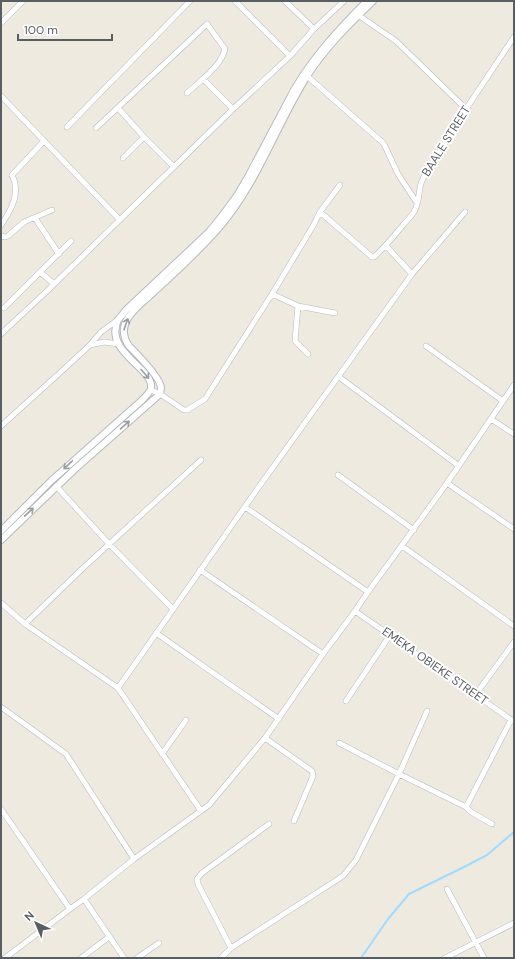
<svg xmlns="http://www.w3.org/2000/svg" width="515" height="959" viewBox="0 0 515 959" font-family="'DM Sans',sans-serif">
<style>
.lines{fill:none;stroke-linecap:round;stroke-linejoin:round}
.stream{stroke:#9fdcff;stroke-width:2}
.minor-casing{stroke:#b6babe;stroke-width:6}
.tertiary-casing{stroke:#b6babe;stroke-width:8}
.minor{stroke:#fff;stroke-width:5}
.tertiary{stroke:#fff;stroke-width:6}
.oneway{stroke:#9b9ea1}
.labels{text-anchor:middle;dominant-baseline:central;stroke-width:4;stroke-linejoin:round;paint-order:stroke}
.street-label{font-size:12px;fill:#595e63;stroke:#fff}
</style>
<rect width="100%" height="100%" fill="#eeeae0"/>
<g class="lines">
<path class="stream" d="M 361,958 L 388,919 L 409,894 L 464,867 L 487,855 L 514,832"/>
<defs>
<path id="minor" d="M 235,1 L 290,56
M 285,1 L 314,29
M 358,15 L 396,41 L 466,109
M 1,23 L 23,1
M 307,76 L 381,141 L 384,144 L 398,174 L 417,203
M 187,93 L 203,79 L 233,109
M 1,96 L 120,220
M 118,108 L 144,137
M 67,127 L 190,1
M 96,128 L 207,24 L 225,49 C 222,62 212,70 203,79
M 123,158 L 144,137 L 174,167
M 320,212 L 372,257 L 374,257 C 385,247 394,236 404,224 C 407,220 411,217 414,212 C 422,198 416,184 428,171 L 466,109 L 514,37
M 35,218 L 59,254
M 1,225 C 9,213 18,199 15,184 C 15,181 13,178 12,175 L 44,141
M 1,236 L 5,237 L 8,236 L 24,222 L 52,210
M 386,246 L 412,274
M 40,272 L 54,284
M 272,294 L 298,306 L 295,341 L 308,354
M 298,306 L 335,313
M 4,308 L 71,241
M 1,334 L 47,291 L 233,109 L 290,56 L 314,29 L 344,1
M 90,345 L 104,342 L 119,344
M 426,346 L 503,401
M 339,377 L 459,466
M 151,390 L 160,394 L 184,410 L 187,410 L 205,399 L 272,294 L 313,226 L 320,212 L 340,185
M 491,419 L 514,434
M 1,426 L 63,370 L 90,345 L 101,332 L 119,319
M 338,475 L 414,530
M 447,483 L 514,529
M 56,486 L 110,545 L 173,609
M 245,507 L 368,592
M 402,546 L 514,626
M 200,570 L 323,654
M 1,603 L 25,624 L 118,688 L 201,811
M 355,611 L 513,721
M 25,624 L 83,568 L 201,460
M 156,633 L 279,719
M 118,688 L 258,488 L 412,274 L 465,212
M 476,694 L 514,642
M 346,701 L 390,635
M 1,707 L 66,754 L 134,859
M 265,738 L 312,771 L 313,776 L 294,821
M 339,743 L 399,774 L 466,807 L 511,720
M 162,754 L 186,720
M 466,807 L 471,812 L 492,824
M 1,809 L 70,909
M 447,889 L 484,958
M 84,899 L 124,958
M 231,948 L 198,884 L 197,879 L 202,873 L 269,824
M 5,958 L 70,909 L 84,899 L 134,859 L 209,805 L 265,738 L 323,654 L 355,611 L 368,592 L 447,483 L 514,385
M 81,958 L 109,937
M 137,958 L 159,943
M 221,958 L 231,948 L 343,876 L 356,860 L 399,774 L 427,711
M 445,958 L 514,923"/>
<path id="tertiary" d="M 1,531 L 51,481 L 140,402 C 144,398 150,393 151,388 C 154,368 103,352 118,320 C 120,317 124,313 126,310 L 209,232 L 222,216 L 238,194 L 249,175 L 294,90 C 314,56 339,29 367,1
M 1,540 L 75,469 L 160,394 C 160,392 161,390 161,388 C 161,378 137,354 129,346 C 123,337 122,327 128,318 C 135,307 147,299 156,290 C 177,271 198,251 217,230 C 257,185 275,127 307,76 C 325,48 349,24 373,1"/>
</defs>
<use href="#minor" class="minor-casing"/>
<use href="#tertiary" class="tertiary-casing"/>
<use href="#minor" class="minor"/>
<use href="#tertiary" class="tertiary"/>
</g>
<defs><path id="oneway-shaft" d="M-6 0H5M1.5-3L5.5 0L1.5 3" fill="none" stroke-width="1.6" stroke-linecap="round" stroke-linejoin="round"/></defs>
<g class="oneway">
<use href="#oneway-shaft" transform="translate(126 324) rotate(-71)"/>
<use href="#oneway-shaft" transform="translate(145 374) rotate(49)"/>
<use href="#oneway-shaft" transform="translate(125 425) rotate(-41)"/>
<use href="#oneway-shaft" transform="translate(68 465) rotate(137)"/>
<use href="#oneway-shaft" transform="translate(29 512) rotate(-43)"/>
</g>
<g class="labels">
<g class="street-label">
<text transform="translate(446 141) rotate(-58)">BAALE STREET</text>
<text transform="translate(435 666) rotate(35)">EMEKA OBIEKE STREET</text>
</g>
</g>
<rect width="515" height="959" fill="none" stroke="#595e63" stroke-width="4"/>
<g transform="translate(36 923) rotate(316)" stroke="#ffffff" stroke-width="3" paint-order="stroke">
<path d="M0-3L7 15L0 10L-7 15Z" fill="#595e63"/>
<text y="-6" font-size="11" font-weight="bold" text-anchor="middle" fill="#595e63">N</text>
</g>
<path d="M18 34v6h94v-6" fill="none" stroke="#595e63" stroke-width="2"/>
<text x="24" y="34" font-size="12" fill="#595e63" stroke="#ffffff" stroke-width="3" paint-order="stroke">100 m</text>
</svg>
